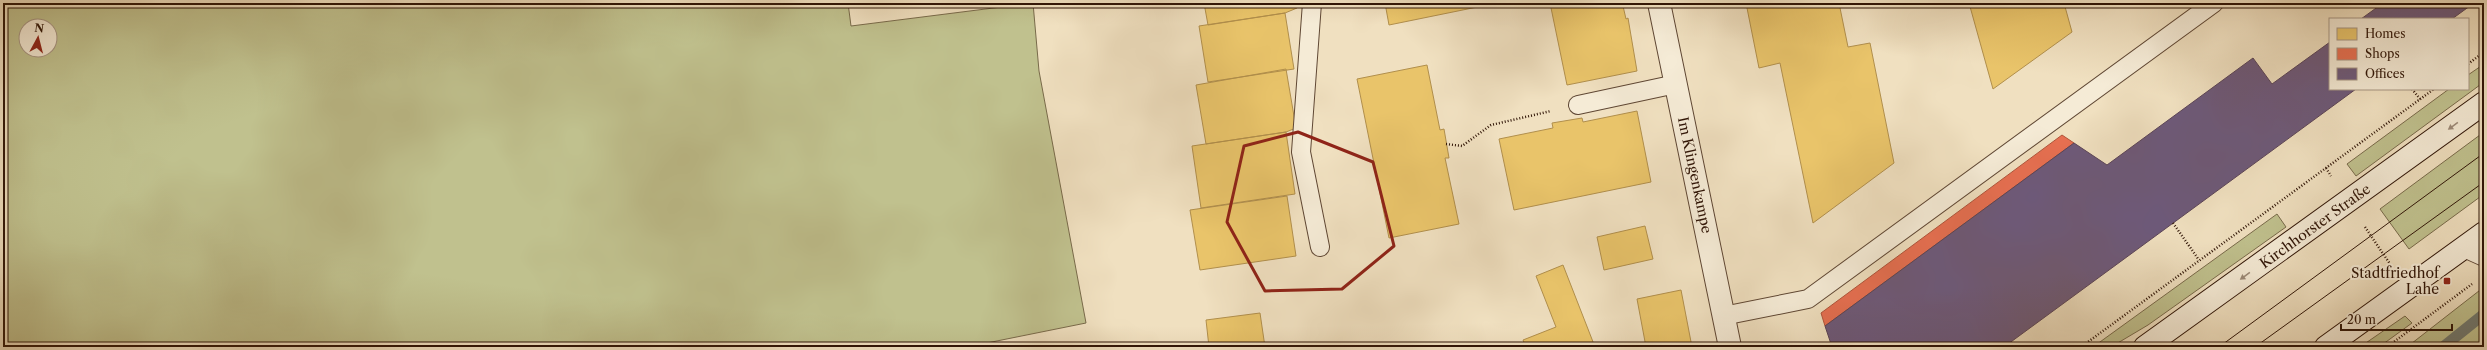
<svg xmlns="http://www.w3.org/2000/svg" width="2487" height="350" viewBox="0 0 2487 350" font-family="'Libre Caslon Text',serif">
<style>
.green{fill:#c0c18e;stroke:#786a4a;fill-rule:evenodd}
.homes{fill:#e9c46a;stroke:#b18f4c}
.shops{fill:#e76f51;stroke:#b0543a}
.offices{fill:#6d597a;stroke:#5a4457}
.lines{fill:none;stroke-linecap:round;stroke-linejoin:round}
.stream{stroke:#707970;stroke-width:11}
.lane-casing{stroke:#5f4734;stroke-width:20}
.street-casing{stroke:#5f4734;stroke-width:24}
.secondary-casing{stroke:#2f1406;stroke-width:24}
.path{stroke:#2f1406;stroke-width:2.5;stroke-dasharray:1 2;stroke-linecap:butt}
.lane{stroke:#f5ebd6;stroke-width:18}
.street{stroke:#f5ebd6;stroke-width:22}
.secondary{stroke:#f5ebd6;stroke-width:22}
.tram{stroke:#2f1406;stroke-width:1}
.oneway{fill:#9c8a78}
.marked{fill:none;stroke:#8f2418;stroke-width:3;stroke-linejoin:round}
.poi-dot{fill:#8f2418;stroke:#f5ebd6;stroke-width:1.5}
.labels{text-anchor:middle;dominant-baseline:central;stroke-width:4;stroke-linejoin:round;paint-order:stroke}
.street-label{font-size:14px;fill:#2f1406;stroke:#f5ebd6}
.poi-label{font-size:14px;fill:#2f1406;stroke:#f5ebd6;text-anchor:end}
</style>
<rect width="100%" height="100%" fill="#f0e0c0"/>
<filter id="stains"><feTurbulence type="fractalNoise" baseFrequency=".005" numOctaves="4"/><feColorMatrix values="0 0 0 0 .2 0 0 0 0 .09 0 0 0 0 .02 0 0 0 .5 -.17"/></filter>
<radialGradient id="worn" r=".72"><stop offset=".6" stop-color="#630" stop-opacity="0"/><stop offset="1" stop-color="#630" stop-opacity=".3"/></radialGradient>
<path class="green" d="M 3,3 L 848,3 L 851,26 L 1033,3 L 1039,71 L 1086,323 L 967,347 L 3,347 ZM 26,26 L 50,26 L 50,50 L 26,50 Z
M 2484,64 L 2484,82 L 2356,176 L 2347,164 L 2449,89 L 2468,89 L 2468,75 Z
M 2484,132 L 2484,194 L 2409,249 L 2380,209 Z
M 2277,214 L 2286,227 L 2148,325 L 2111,347 L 2093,347 Z
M 2484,287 L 2484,347 L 2407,347 Z
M 2405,316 L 2412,323 L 2379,347 L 2360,347 Z"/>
<path class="homes" d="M 1204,3 L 1297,3 L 1297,8 L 1285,13 L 1208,25 Z
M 1385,3 L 1497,3 L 1389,25 Z
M 1550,3 L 1628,3 L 1628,5 L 1623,6 L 1626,19 L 1628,18 L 1637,71 L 1567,85 Z
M 1746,3 L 1839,3 L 1848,47 L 1870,43 L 1894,163 L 1813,223 L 1780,63 L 1759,68 Z
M 1969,3 L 2064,3 L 2072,32 L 1993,89 Z
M 1285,13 L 1294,69 L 1208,82 L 1199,26 Z
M 1427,65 L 1440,130 L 1444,129 L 1449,158 L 1445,158 L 1459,224 L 1389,238 L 1357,79 Z
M 1286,69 L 1296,128 L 1286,132 L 1206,144 L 1196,85 Z
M 1637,111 L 1651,182 L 1514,210 L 1499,139 L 1553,128 L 1552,123 L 1582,118 L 1583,122 Z
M 1286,132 L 1295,194 L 1201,208 L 1192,146 Z
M 1287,196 L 1296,256 L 1200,270 L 1190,210 Z
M 1645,226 L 1653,259 L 1604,270 L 1597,237 Z
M 1563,265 L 1595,347 L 1526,347 L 1523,340 L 1556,327 L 1536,276 Z
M 1681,290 L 1692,347 L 1646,347 L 1637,299 Z
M 1260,313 L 1265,347 L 1209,347 L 1206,320 Z"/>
<path class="shops" d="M 2062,135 L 2074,143 L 1825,326 L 1821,313 Z"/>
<path class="offices" d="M 2383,3 L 2474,3 L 2452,19 L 2361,19 Z
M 2330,42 L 2330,89 L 2356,89 L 2004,347 L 1832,347 L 1825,326 L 2074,143 L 2107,165 L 2253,58 L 2272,84 Z"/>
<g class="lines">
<path class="stream" d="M 2443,347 L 2484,314"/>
<defs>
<path id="lane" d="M 1312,3 L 1301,152 L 1320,247
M 1578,105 L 1676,84
M 2464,248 L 2484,257
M 1723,316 L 1808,299 L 2214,3"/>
<path id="street" d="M 1659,3 L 1730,347"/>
<path id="secondary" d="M 2145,347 L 2484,103
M 2326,347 L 2484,233"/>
</defs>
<use href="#lane" class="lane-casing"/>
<use href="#street" class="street-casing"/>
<use href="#secondary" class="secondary-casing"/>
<path class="path" d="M 2468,64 L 2484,52
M 2412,89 L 2420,99
M 1446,144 L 1462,146 L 1491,125 L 1551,111
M 2326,168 L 2331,176
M 2173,223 L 2199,260
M 2365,227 L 2390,264
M 2081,347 L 2434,89
M 2387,347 L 2472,284"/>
<use href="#lane" class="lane"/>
<use href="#street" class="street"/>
<use href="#secondary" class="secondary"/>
<path class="tram" d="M 2219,347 L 2484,153
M 2255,347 L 2484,182"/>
</g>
<defs><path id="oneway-solid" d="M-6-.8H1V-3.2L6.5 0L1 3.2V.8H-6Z"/></defs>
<g class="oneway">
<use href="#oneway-solid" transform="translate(2453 126) rotate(144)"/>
<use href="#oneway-solid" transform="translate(2245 276) rotate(144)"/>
</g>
<path class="marked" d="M 1298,132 L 1373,162 L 1394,246 L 1342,289 L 1265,291 L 1227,222 L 1244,146 Z"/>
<rect class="poi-dot" x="2443" y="277" width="8" height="8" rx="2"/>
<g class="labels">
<g class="street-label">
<text transform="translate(1695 175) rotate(78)">Im Klingenkampe</text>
<text transform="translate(2315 226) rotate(-36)">Kirchhorster Straße</text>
</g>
<g class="poi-label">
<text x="2439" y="273">Stadtfriedhof<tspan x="2439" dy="16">Lahe</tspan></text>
</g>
</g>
<rect width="2487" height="350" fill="none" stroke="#f0e0c0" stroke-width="16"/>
<rect x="4" y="4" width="2479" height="342" fill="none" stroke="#2f1406" stroke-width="2"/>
<rect x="8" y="8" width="2471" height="334" fill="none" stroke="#2f1406"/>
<rect x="2329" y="18" width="140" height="72" fill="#f5ebd6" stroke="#a69583"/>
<rect x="2337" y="28" width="20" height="12" fill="#e9c46a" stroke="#a69583"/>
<text x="2365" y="38" font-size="12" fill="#2f1406">Homes</text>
<rect x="2337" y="48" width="20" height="12" fill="#e76f51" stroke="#a69583"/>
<text x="2365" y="58" font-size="12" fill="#2f1406">Shops</text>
<rect x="2337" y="68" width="20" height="12" fill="#6d597a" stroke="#a69583"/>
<text x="2365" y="78" font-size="12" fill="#2f1406">Offices</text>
<g transform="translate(38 38) rotate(7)"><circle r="19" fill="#f5ebd6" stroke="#a69583"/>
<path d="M0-3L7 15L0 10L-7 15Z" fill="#8f2418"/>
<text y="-6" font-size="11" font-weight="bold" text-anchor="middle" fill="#2f1406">N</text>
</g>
<path d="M2341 324v6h111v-6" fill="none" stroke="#2f1406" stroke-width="2"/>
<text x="2347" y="324" font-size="12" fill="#2f1406" stroke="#f5ebd6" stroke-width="3" paint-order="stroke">20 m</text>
<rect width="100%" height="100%" filter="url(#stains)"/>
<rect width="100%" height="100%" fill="url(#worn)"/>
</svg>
